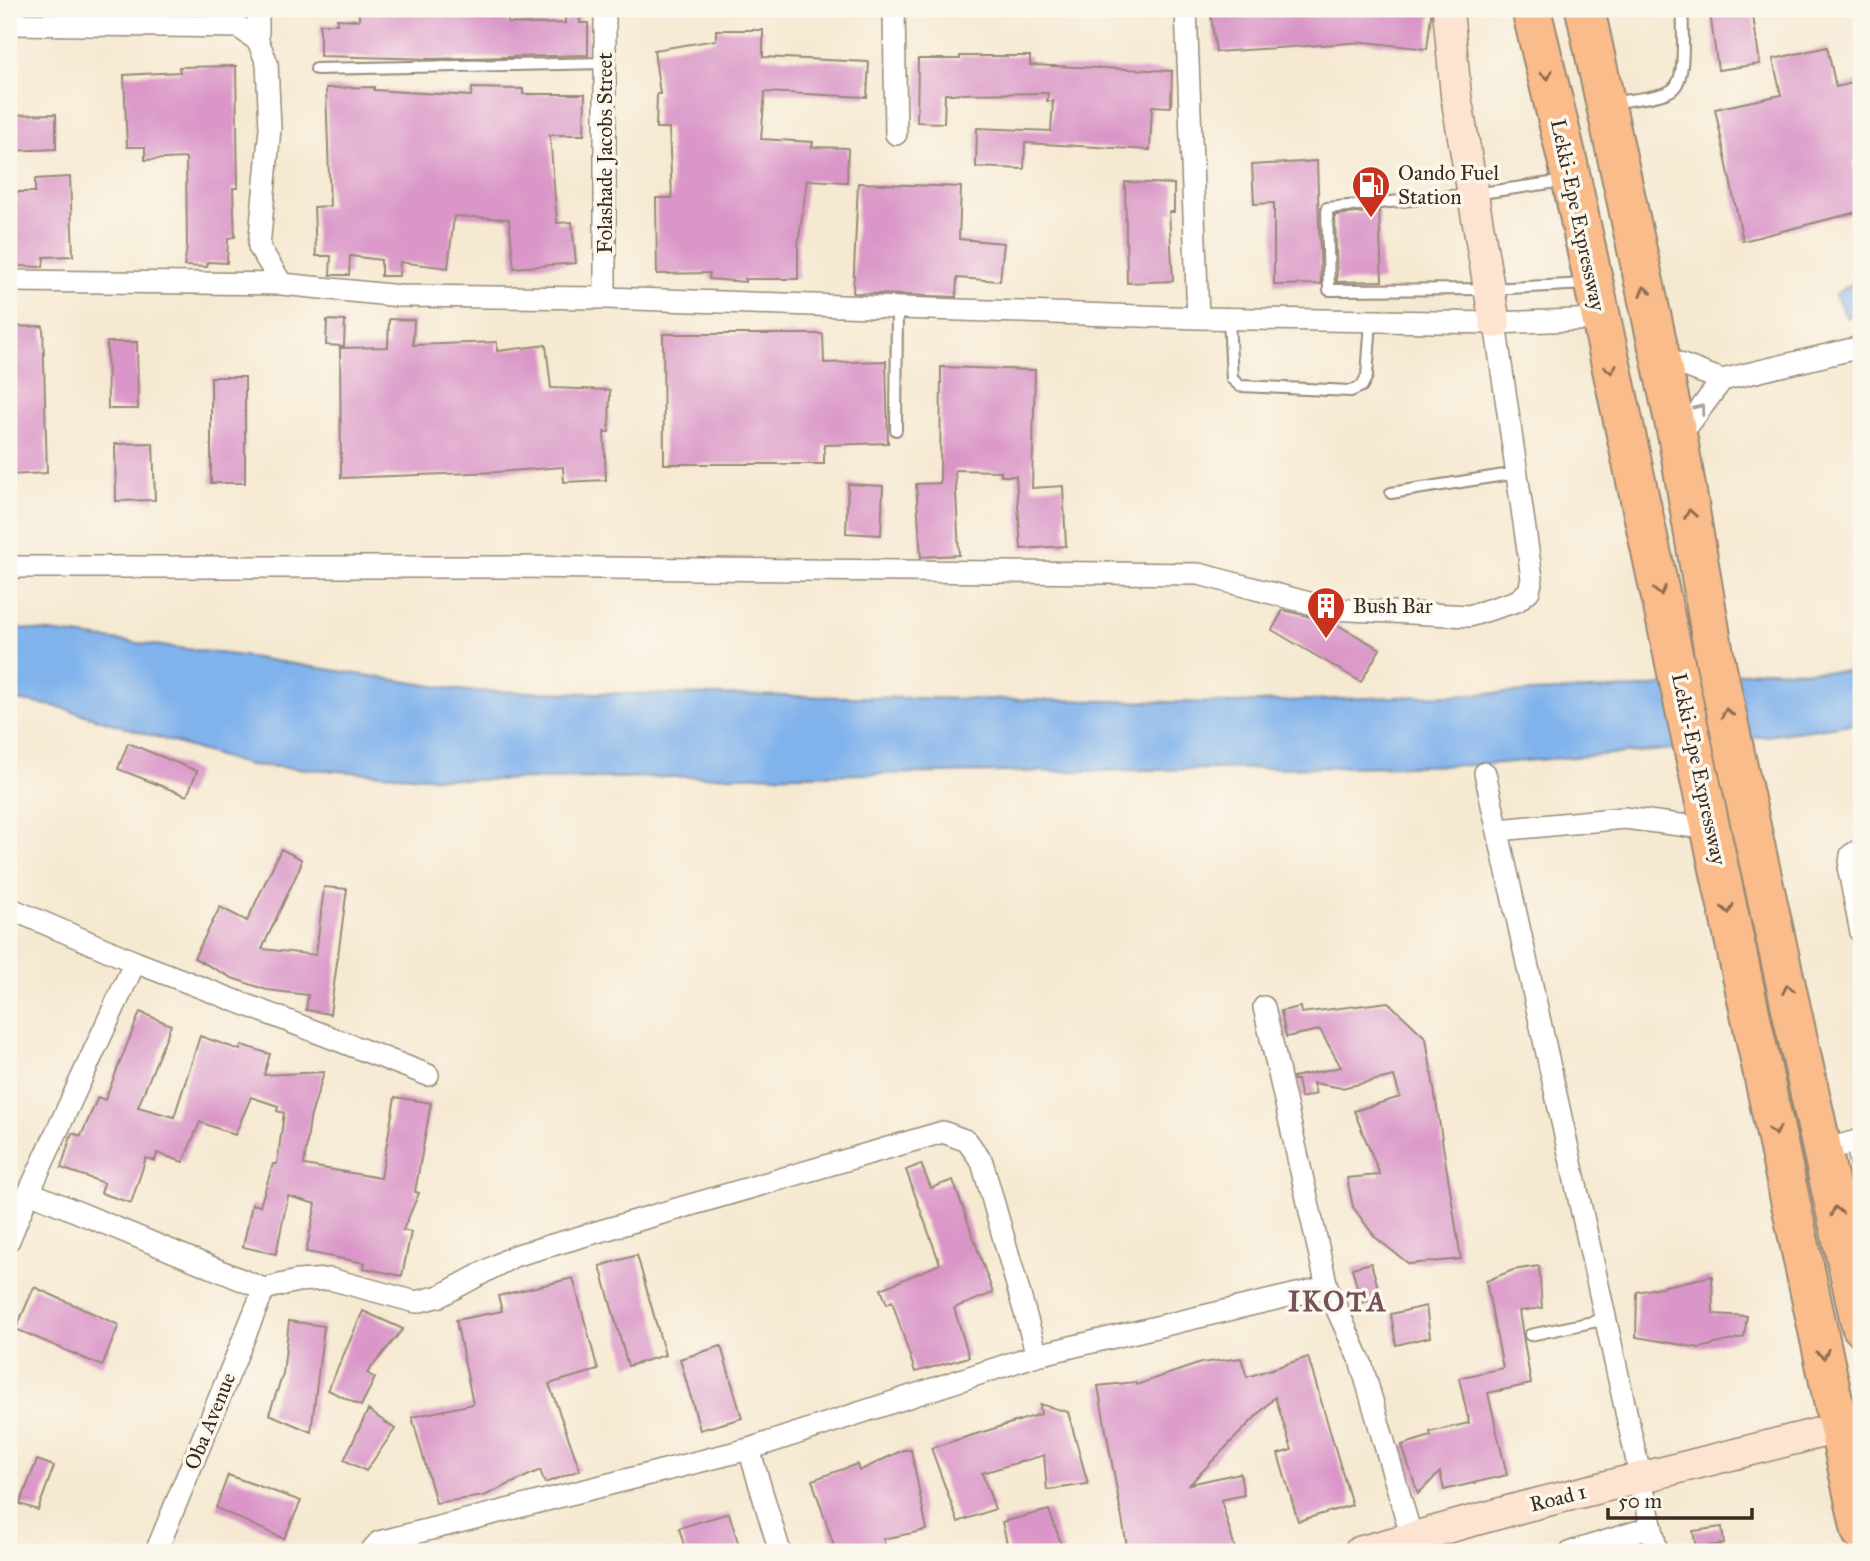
<svg xmlns="http://www.w3.org/2000/svg" width="1870" height="1561" viewBox="0 0 1870 1561" font-family="'IM FELL Great Primer',serif">
<style>
.water{fill:#80b2ec;stroke:#5e6e85;stroke-width:2}
.building{fill:#da96c8}
.lines{fill:none;stroke-linecap:round;stroke-linejoin:round}
.lane-casing{stroke:#988a78;stroke-width:14}
.street-casing{stroke:#988a78;stroke-width:24}
.secondary-casing{stroke:#988a78;stroke-width:33}
.highway-casing{stroke:#988a78;stroke-width:42}
.lane{stroke:#fff;stroke-width:10}
.street{stroke:#fff;stroke-width:21}
.secondary{stroke:#fde4d0;stroke-width:30}
.highway{stroke:#f9bc8a;stroke-width:38}
.oneway{stroke:#906c4f}
.oneway2{stroke:#a79f9a}
.labels{text-anchor:middle;dominant-baseline:central;stroke-width:7;stroke-linejoin:round;paint-order:stroke}
.street-label{font-size:21px;fill:#3b2a1e;stroke:#fbf7ec}
.poi-label{font-size:21px;fill:#3b2a1e;stroke:#fbf7ec;text-anchor:start}
.district-label{font-size:28px;font-weight:bold;letter-spacing:2px;fill:#73505a;stroke:#fbf7ec}
</style>
<rect width="100%" height="100%" fill="#fbf7ec"/>
<filter id="ink" filterUnits="userSpaceOnUse"><feTurbulence type="fractalNoise" baseFrequency=".0143" numOctaves="2"/><feDisplacementMap in="SourceGraphic" scale="14" xChannelSelector="R" yChannelSelector="G"/><feConvolveMatrix kernelMatrix="1 2 1 2 8 2 1 2 1" color-interpolation-filters="sRGB"/></filter>
<filter id="wash" filterUnits="userSpaceOnUse"><feTurbulence type="fractalNoise" baseFrequency=".00686" numOctaves="4" result="noise"/><feDisplacementMap in="SourceGraphic" scale="28" xChannelSelector="R" yChannelSelector="G"/><feGaussianBlur stdDeviation="1.57" result="paint"/><feColorMatrix in="noise" values="0 0 0 0 0 0 0 0 0 0 0 0 0 0 0 0 0 1.4 0 .05"/><feComposite in="paint" operator="in"/></filter>
<g filter="url(#wash)">
<rect width="100%" height="100%" fill="#f6e9d2"/>
<path class="water" d="M 1861,277 L 1861,312 L 1847,318 L 1835,295 Z
M 9,627 L 243,656 L 466,691 L 1233,703 L 1639,688 L 1765,670 L 1861,672 L 1861,723 L 1664,750 L 1474,765 L 471,780 L 248,765 L 59,707 L 9,699 Z"/>
<g id="blocks">
<path class="building" d="M 359,9 L 508,9 L 508,23 L 539,24 L 565,23 L 565,9 L 580,9 L 580,23 L 588,23 L 588,55 L 434,59 L 320,56 L 320,24 L 337,24 L 337,19 L 359,20 Z
M 1210,9 L 1431,9 L 1431,15 L 1427,49 L 1365,42 L 1216,52 Z
M 1738,9 L 1752,9 L 1760,64 L 1718,70 L 1710,13 Z
M 716,30 L 763,30 L 763,57 L 869,62 L 867,97 L 765,92 L 761,139 L 813,142 L 812,147 L 848,148 L 847,182 L 807,180 L 798,245 L 798,279 L 745,279 L 745,282 L 709,279 L 710,273 L 657,274 L 656,198 L 672,198 L 669,128 L 656,128 L 657,94 L 660,94 L 654,50 L 716,40 Z
M 1827,47 L 1836,87 L 1861,81 L 1861,160 L 1853,161 L 1861,211 L 1743,241 L 1715,109 L 1781,95 L 1773,59 Z
M 960,56 L 1030,56 L 1030,65 L 1172,71 L 1171,107 L 1152,106 L 1150,150 L 1025,143 L 1024,169 L 976,167 L 977,128 L 1051,131 L 1053,101 L 1047,101 L 1048,93 L 945,94 L 944,123 L 917,122 L 918,59 L 960,59 Z
M 236,66 L 238,188 L 233,188 L 235,237 L 228,238 L 227,263 L 208,262 L 207,267 L 184,266 L 187,247 L 186,158 L 145,160 L 145,147 L 127,147 L 124,75 L 180,72 L 179,67 Z
M 374,87 L 374,90 L 471,96 L 472,88 L 523,89 L 523,94 L 585,94 L 584,135 L 550,135 L 557,223 L 572,222 L 576,263 L 514,268 L 509,219 L 454,216 L 448,268 L 400,262 L 399,276 L 381,276 L 381,260 L 350,256 L 349,275 L 330,275 L 331,256 L 316,256 L 314,207 L 330,206 L 326,88 Z
M 56,114 L 56,149 L 9,151 L 9,115 Z
M 1317,161 L 1321,284 L 1274,285 L 1274,203 L 1254,204 L 1252,165 Z
M 70,177 L 73,256 L 44,257 L 43,267 L 17,266 L 18,246 L 9,246 L 9,192 L 35,192 L 35,179 Z
M 1125,182 L 1174,184 L 1174,212 L 1169,212 L 1173,281 L 1127,283 Z
M 858,183 L 961,187 L 959,239 L 1004,243 L 1000,281 L 957,278 L 956,297 L 853,293 Z
M 1379,211 L 1382,281 L 1337,282 L 1335,215 Z
M 389,319 L 414,320 L 413,345 L 497,342 L 497,351 L 546,345 L 551,388 L 610,390 L 609,432 L 604,432 L 606,480 L 564,482 L 563,467 L 498,472 L 341,478 L 340,348 L 388,347 Z
M 327,320 L 345,321 L 344,346 L 326,345 Z
M 43,326 L 47,473 L 9,475 L 9,327 Z
M 663,334 L 823,334 L 824,363 L 886,361 L 888,443 L 824,445 L 824,464 L 664,464 Z
M 107,342 L 137,342 L 138,409 L 108,409 Z
M 941,367 L 1035,370 L 1032,488 L 1063,486 L 1066,546 L 1021,549 L 1016,476 L 1001,476 L 1001,471 L 955,470 L 959,555 L 921,557 L 916,484 L 940,483 Z
M 211,377 L 245,377 L 245,483 L 211,483 Z
M 153,443 L 155,500 L 116,501 L 115,444 Z
M 848,484 L 883,486 L 881,535 L 846,533 Z
M 1283,610 L 1332,622 L 1380,649 L 1361,682 L 1272,630 Z
M 128,743 L 197,771 L 187,796 L 118,769 Z
M 281,849 L 301,859 L 301,865 L 262,949 L 316,955 L 324,887 L 347,889 L 330,1014 L 306,1010 L 308,995 L 267,990 L 232,978 L 194,958 L 220,907 L 247,921 Z
M 1388,1002 L 1426,1038 L 1461,1259 L 1409,1264 L 1375,1237 L 1353,1207 L 1347,1178 L 1380,1175 L 1354,1111 L 1400,1097 L 1394,1076 L 1342,1088 L 1313,1083 L 1316,1094 L 1301,1098 L 1297,1080 L 1294,1080 L 1293,1077 L 1341,1067 L 1320,1030 L 1286,1037 L 1281,1011 L 1300,1007 L 1301,1013 Z
M 140,1012 L 171,1025 L 138,1107 L 174,1117 L 200,1036 L 240,1050 L 242,1045 L 270,1054 L 264,1075 L 324,1072 L 310,1119 L 304,1165 L 381,1178 L 395,1097 L 431,1103 L 415,1192 L 419,1193 L 403,1230 L 411,1232 L 402,1276 L 364,1268 L 365,1263 L 306,1252 L 316,1204 L 288,1196 L 276,1254 L 243,1247 L 252,1204 L 260,1206 L 273,1164 L 277,1164 L 284,1113 L 277,1111 L 278,1106 L 251,1097 L 235,1135 L 200,1122 L 183,1162 L 157,1153 L 155,1161 L 146,1158 L 131,1203 L 101,1193 L 104,1183 L 61,1168 L 72,1133 L 81,1136 L 98,1097 L 105,1100 Z
M 921,1164 L 931,1188 L 953,1180 L 993,1293 L 954,1308 L 969,1357 L 915,1372 L 892,1301 L 887,1304 L 881,1289 L 940,1264 L 906,1170 Z
M 637,1255 L 665,1355 L 628,1366 L 600,1266 Z
M 1371,1263 L 1381,1298 L 1361,1303 L 1352,1268 Z
M 1539,1266 L 1542,1308 L 1519,1311 L 1531,1384 L 1488,1393 L 1507,1475 L 1444,1490 L 1440,1472 L 1418,1494 L 1402,1445 L 1431,1436 L 1430,1432 L 1469,1423 L 1459,1378 L 1503,1368 L 1486,1281 L 1513,1270 Z
M 1712,1276 L 1713,1314 L 1747,1316 L 1744,1337 L 1700,1348 L 1636,1337 L 1637,1292 Z
M 573,1278 L 598,1370 L 549,1384 L 580,1470 L 545,1483 L 540,1470 L 484,1496 L 436,1503 L 412,1417 L 473,1404 L 456,1320 L 502,1311 L 498,1296 Z
M 34,1287 L 119,1325 L 102,1366 L 16,1329 Z
M 1426,1306 L 1430,1337 L 1396,1345 L 1391,1314 Z
M 363,1311 L 403,1329 L 367,1373 L 375,1378 L 361,1406 L 328,1390 Z
M 289,1321 L 324,1326 L 311,1432 L 269,1414 L 283,1374 Z
M 721,1346 L 742,1418 L 700,1430 L 680,1359 Z
M 1308,1357 L 1352,1505 L 1298,1521 L 1278,1454 L 1292,1450 L 1275,1397 L 1190,1484 L 1240,1473 L 1244,1495 L 1221,1500 L 1235,1549 L 1225,1552 L 1128,1552 L 1098,1386 L 1135,1382 L 1136,1385 L 1201,1363 L 1241,1358 L 1247,1377 Z
M 1040,1404 L 1068,1412 L 1088,1484 L 1047,1490 L 1044,1455 L 982,1473 L 995,1509 L 958,1522 L 931,1448 L 1041,1414 Z
M 368,1410 L 395,1429 L 366,1471 L 344,1460 Z
M 903,1450 L 911,1450 L 927,1530 L 883,1539 L 887,1552 L 836,1552 L 812,1480 L 857,1464 L 859,1471 Z
M 37,1460 L 54,1466 L 38,1510 L 20,1504 Z
M 228,1475 L 301,1501 L 284,1539 L 216,1508 Z
M 1049,1510 L 1064,1552 L 1009,1552 L 1002,1522 Z
M 729,1513 L 741,1552 L 686,1552 L 679,1528 Z
M 1722,1527 L 1724,1544 L 1696,1547 L 1693,1531 Z"/>
</g>
</g>
<g filter="url(#ink)">
<use href="#blocks" fill-opacity="0" stroke="#988a78" stroke-width="2"/>
<g class="lines">
<defs>
<path id="lane" d="M 316,69 L 605,63
M 1611,103 C 1628,99 1654,99 1670,91 C 1689,82 1681,28 1683,9
M 1564,181 L 1474,194 L 1327,208 L 1329,290 L 1489,289 L 1587,284
M 1229,319 L 1232,379 L 1240,386 L 1351,391 L 1362,386 L 1367,376 L 1371,321
M 896,430 L 897,308
M 1391,493 L 1517,473
M 1530,1335 L 1607,1319"/>
<path id="street" d="M 894,9 L 896,134
M 1186,9 L 1198,318
M 9,24 L 239,27 L 258,41 L 267,63 L 270,128 L 259,247 L 282,284 L 400,296 L 605,298 L 1198,318 L 1495,323 L 1601,319
M 258,41 L 258,9
M 9,281 L 282,284
M 605,298 L 605,9
M 1659,356 L 1722,380 L 1861,347
M 1678,439 L 1722,380
M 9,567 L 511,567 L 1199,574 L 1332,609 L 1469,616 L 1517,601 L 1529,591 L 1532,578 L 1495,323
M 1485,773 L 1657,1552
M 1499,830 L 1624,818 L 1712,829
M 1861,849 L 1851,855 L 1849,871 L 1861,933
M 9,908 L 135,962 L 428,1075
M 1264,1007 L 1327,1287 L 1361,1363 L 1412,1538
M 1856,1141 L 1861,1163
M 1823,1150 L 1861,1140
M 29,1192 L 135,962
M 9,1240 L 29,1192 L 264,1289 L 297,1281 L 330,1279 L 416,1302 L 440,1296 L 514,1256 L 943,1132 L 967,1141 L 982,1162 L 1037,1355
M 749,1449 L 780,1552
M 156,1552 L 264,1289
M 370,1552 L 379,1542 L 749,1449 L 1037,1355 L 1327,1287
M 1571,1552 L 1652,1527"/>
<path id="secondary" d="M 1448,9 L 1456,96 L 1495,323
M 1359,1552 L 1523,1507 L 1839,1428"/>
<path id="highway" d="M 1531,9 L 1567,159 L 1861,1531
M 1585,9 L 1678,439 L 1714,654 L 1739,772 L 1861,1326"/>
</defs>
<use href="#lane" class="lane-casing"/>
<use href="#street" class="street-casing"/>
<use href="#secondary" class="secondary-casing"/>
<use href="#highway" class="highway-casing"/>
<use href="#lane" class="lane"/>
<use href="#street" class="street"/>
<use href="#secondary" class="secondary"/>
<use href="#highway" class="highway"/>
</g>
<defs><path id="oneway-chevron" d="M-2-3.5L2.5 0L-2 3.5" fill="none" stroke-width="1.6" stroke-linecap="round" stroke-linejoin="round" transform="scale(1.75)"/></defs>
<g class="oneway">
<use href="#oneway-chevron" transform="translate(1547 75) rotate(76)"/>
<use href="#oneway-chevron" transform="translate(1645 291) rotate(-102)"/>
<use href="#oneway-chevron" transform="translate(1611 369) rotate(78)"/>
<use href="#oneway-chevron" transform="translate(1690 514) rotate(-100)"/>
<use href="#oneway-chevron" transform="translate(1660 591) rotate(78)"/>
<use href="#oneway-chevron" transform="translate(1727 713) rotate(-102)"/>
<use href="#oneway-chevron" transform="translate(1728 909) rotate(78)"/>
<use href="#oneway-chevron" transform="translate(1788 989) rotate(-102)"/>
<use href="#oneway-chevron" transform="translate(1775 1131) rotate(78)"/>
<use href="#oneway-chevron" transform="translate(1836 1211) rotate(-102)"/>
<use href="#oneway-chevron" transform="translate(1823 1354) rotate(78)"/>
</g>
<use class="oneway2" href="#oneway-chevron" transform="translate(1700 409) rotate(-53)"/>
</g>
<defs>
<symbol id="fuel-pin" viewBox="-11 -11 22 30"><path d="M0 17L-7.5 6A9.5 9.5 0 1 1 7.5 6Z" fill="#c8321e" stroke="#fbf7ec"/><path d="M-5.5-6h7V0h2V4h1.3V-2.5L3-4.5l.8-.8L6-3V5H2.5V1h-1V6h-7ZM-4.2-4.7v3.2H.2V-4.7Z" fill="#fff"/></symbol>
<symbol id="building-pin" viewBox="-11 -11 22 30"><path d="M0 17L-7.5 6A9.5 9.5 0 1 1 7.5 6Z" fill="#c8321e" stroke="#fbf7ec"/><path d="M-4-6H4V6H1V3H-1V6H-4ZM-2.5-4.3h1.7v1.8h-1.7ZM.8-4.3h1.7v1.8H.8ZM-2.5-1h1.7V.8h-1.7ZM.8-1h1.7V.8H.8Z" fill="#fff"/></symbol>
</defs>
<g fill-rule="evenodd">
<use href="#fuel-pin" x="1349" y="163" width="44" height="60"/>
<use href="#building-pin" x="1304" y="584" width="44" height="60"/>
</g>
<g class="labels">
<g class="street-label">
<text transform="translate(605 153) rotate(-90)">Folashade Jacobs Street</text>
<text transform="translate(1578 215) rotate(78)">Lekki-Epe Expressway</text>
<text transform="translate(1699 769) rotate(78)">Lekki-Epe Expressway</text>
<text transform="translate(210 1421) rotate(-68)">Oba Avenue</text>
<text transform="translate(1558 1498) rotate(-14)">Road 1</text>
</g>
<g class="poi-label">
<text x="1398" y="173">Oando Fuel<tspan x="1398" dy="24">Station</tspan></text>
<text x="1353" y="606">Bush Bar</text>
</g>
<g class="district-label">
<text x="1338" y="1301">IKOTA</text>
</g>
</g>
<rect width="1870" height="1561" fill="none" stroke="#fbf7ec" stroke-width="35"/>
<path d="M1608 1508v10h144v-10" fill="none" stroke="#3b2a1e" stroke-width="3.5"/>
<text x="1618" y="1508" font-size="21" fill="#3b2a1e" stroke="#fbf7ec" stroke-width="5" paint-order="stroke">50 m</text>
</svg>
